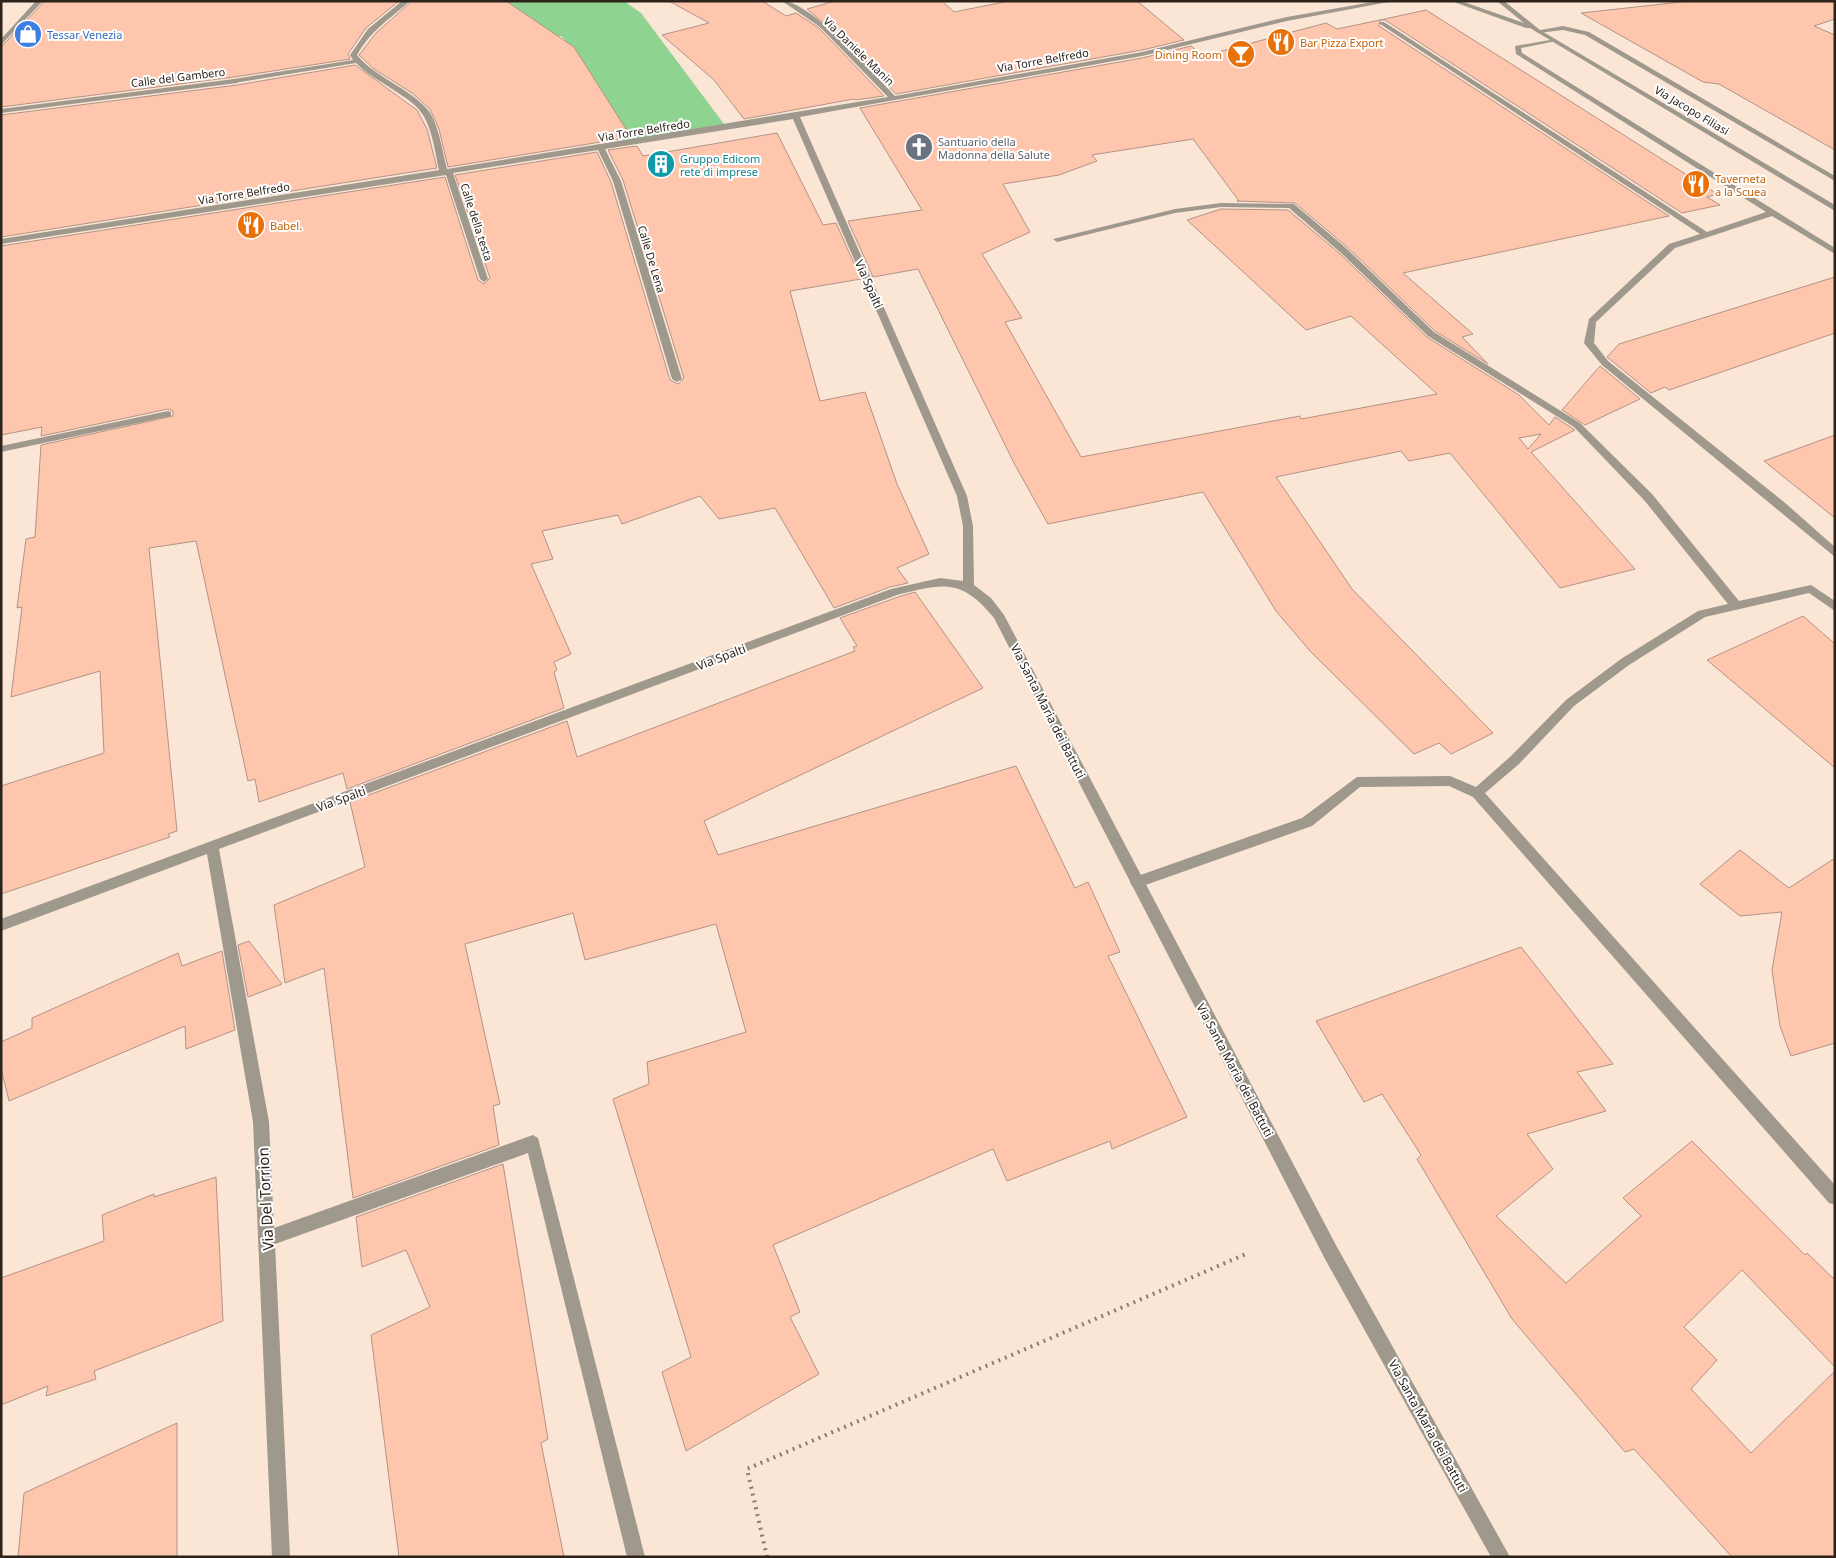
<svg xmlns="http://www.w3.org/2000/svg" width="1836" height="1558" viewBox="0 0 1836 1558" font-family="'Noto Sans',sans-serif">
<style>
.green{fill:#8ed390}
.building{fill:#ffc6ae;stroke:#b29386;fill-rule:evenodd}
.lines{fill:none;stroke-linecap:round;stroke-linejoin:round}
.path{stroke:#8d7d71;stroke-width:4;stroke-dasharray:2 5;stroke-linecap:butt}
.service{fill:#9f998d;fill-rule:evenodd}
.pedestrian{fill:#9f998d;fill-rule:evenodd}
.minor{fill:#9f998d;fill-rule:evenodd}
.labels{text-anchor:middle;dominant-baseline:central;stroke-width:4;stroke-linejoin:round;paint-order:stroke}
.far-shop-label{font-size:11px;fill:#366cbe;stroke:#fff;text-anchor:start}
.far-food-label{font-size:11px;fill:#c56008;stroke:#fff;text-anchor:start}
.far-street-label{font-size:11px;fill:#2d231b;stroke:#fff}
.far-worship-label{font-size:11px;fill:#5b616d;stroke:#fff;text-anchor:start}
.far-culture-label{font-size:11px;fill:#0d838f;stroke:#fff;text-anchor:start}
.street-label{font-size:12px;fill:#2d231b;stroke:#fff}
.near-street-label{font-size:15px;fill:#2d231b;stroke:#fff}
</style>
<rect width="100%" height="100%" fill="#fbe5d4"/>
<path class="green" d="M 510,1 L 624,1 L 641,13 L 724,124 L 624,141 L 557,55 L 574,50 L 561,36 L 542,40 L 495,6 Z"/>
<path class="building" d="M 45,1 L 399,1 L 366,28 L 348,54 L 350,59 L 234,77 L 1,107 L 1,47 Z
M 412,1 L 506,1 L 574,47 L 631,137 L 448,167 L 439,129 L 430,109 L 412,93 L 374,69 L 359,55 L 376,33 Z
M 669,1 L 762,1 L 786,16 L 796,13 L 819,28 L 884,96 L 855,100 L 854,99 L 744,119 L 714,80 L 662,35 L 709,23 Z
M 835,1 L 942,1 L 954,12 L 1009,1 L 1137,1 L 1184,40 L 1142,50 L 896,94 L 843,39 L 807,9 Z
M 1690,1 L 1835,1 L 1835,19 L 1814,26 L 1835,35 L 1835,150 L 1719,84 L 1703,82 L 1581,13 Z
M 1426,10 L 1717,194 L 1707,197 L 1720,205 L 1682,213 L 1385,20 L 1380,20 Z
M 1380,20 L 1379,26 L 1669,216 L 1403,273 L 1473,334 L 1462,337 L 1488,364 L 1435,331 L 1347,247 L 1295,203 L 1237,201 L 1239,201 L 1193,139 L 1092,155 L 1097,161 L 1059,175 L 1003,184 L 1030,232 L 982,254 L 1022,318 L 1005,322 L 1081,457 L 1300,416 L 1301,419 L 1437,394 L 1351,316 L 1306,330 L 1187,220 L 1221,209 L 1288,210 L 1339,253 L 1427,337 L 1519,395 L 1549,425 L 1555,417 L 1575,430 L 1531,452 L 1635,569 L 1560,588 L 1450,453 L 1409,461 L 1401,451 L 1276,477 L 1352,589 L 1493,733 L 1451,754 L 1439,743 L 1414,754 L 1310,651 L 1276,611 L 1203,492 L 1048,524 L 1015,465 L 918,269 L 873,277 L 848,221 L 922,210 L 860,108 L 1142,58 L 1191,46 L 1203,56 L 1326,23 L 1337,29 ZM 1541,434 L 1528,449 L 1519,438 Z
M 355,65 L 417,110 L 427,129 L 437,168 L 1,237 L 1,115 L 237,85 Z
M 777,133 L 823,225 L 836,223 L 861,279 L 790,291 L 820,401 L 865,392 L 897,484 L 929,554 L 897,568 L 908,583 L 890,587 L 834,608 L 775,508 L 719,519 L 700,496 L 622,524 L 618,515 L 542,531 L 553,559 L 531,564 L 571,654 L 554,662 L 557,670 L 554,672 L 564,708 L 347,789 L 343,773 L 259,802 L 255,779 L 248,781 L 196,541 L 149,548 L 177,831 L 168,834 L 170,837 L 1,894 L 1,786 L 104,753 L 100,671 L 11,697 L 22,607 L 17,608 L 26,539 L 35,537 L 41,445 L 173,416 L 173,411 L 168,409 L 41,436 L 42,427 L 1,435 L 1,246 L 445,177 L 478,280 L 484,284 L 490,278 L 455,175 L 597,152 L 611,182 L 670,380 L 678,384 L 684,378 L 623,180 L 608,150 L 637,146 L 643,156 Z
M 1835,277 L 1835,333 L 1669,390 L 1665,387 L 1651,393 L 1607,357 L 1619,344 Z
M 1600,366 L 1640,399 L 1585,425 L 1562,410 Z
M 1835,435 L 1835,518 L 1764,461 Z
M 915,592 L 983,688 L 704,821 L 718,855 L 1016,766 L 1075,888 L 1088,882 L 1120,952 L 1108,956 L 1187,1117 L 1112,1149 L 1110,1141 L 1007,1181 L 993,1149 L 773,1245 L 800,1312 L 790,1317 L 819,1374 L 686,1451 L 662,1372 L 691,1357 L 613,1099 L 649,1084 L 647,1062 L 746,1032 L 716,924 L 585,960 L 573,913 L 465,944 L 500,1104 L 493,1106 L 499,1145 L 353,1198 L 324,968 L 285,983 L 274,905 L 365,867 L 350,802 L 567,721 L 577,757 L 855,651 L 853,647 L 857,646 L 840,618 L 898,597 Z
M 1803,616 L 1835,644 L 1835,768 L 1707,660 Z
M 1740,850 L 1789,888 L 1835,858 L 1835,1043 L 1791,1056 L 1780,1026 L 1772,970 L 1782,912 L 1740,916 L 1700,884 Z
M 249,941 L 282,984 L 248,997 L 238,945 Z
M 1521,947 L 1613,1064 L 1577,1072 L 1606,1111 L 1527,1134 L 1553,1169 L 1496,1216 L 1566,1283 L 1641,1216 L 1623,1198 L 1692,1141 L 1805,1255 L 1807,1253 L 1835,1280 L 1835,1367 L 1742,1270 L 1684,1327 L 1717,1360 L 1691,1389 L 1751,1453 L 1835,1371 L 1835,1557 L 1732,1557 L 1634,1449 L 1625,1452 L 1512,1319 L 1417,1159 L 1421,1155 L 1382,1094 L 1364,1102 L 1316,1021 Z
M 222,951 L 235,1030 L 186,1049 L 185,1026 L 9,1101 L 1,1068 L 1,1042 L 32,1028 L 32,1018 L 178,953 L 182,966 Z
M 503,1164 L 548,1439 L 541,1443 L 564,1557 L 399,1557 L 371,1335 L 430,1307 L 406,1250 L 362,1267 L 356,1217 Z
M 216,1177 L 223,1321 L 94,1371 L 96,1379 L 46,1396 L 48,1386 L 1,1405 L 1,1278 L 104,1241 L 102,1215 L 154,1194 L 154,1197 Z
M 177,1423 L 177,1557 L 18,1557 L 24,1493 Z"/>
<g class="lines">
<path class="path" d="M 767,1557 L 747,1469 L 1246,1254"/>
<path class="service" d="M 1380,22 L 1384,22 L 1707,232 L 1766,212 L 1516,54 L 1515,46 L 1556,39 L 1556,41 L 1521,48 L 1522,53 L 1835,248 L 1835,254 L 1772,216 L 1675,248 L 1596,322 L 1594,343 L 1608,361 L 1784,502 L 1835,547 L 1835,557 L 1602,365 L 1584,343 L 1589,319 L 1669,244 L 1700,234 L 1380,24 Z
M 1563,26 L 1589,32 L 1835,176 L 1835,181 L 1585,35 L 1563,30 L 1538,33 L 1535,31 Z
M 1221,203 L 1294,204 L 1346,248 L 1434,332 L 1580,423 L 1652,494 L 1739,601 L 1811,585 L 1835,601 L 1835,611 L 1809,593 L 1705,617 L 1629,665 L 1574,706 L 1519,764 L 1485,793 L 1835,1185 L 1835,1205 L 1829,1203 L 1473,797 L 1449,786 L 1360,787 L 1312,826 L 1137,888 L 1132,886 L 1130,882 L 1132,878 L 1302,818 L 1357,777 L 1450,776 L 1476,787 L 1511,756 L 1566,700 L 1621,659 L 1698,611 L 1728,604 L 1644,500 L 1574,427 L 1428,336 L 1340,252 L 1289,208 L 1221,207 L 1175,213 L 1057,242 L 1053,239 L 1175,209 Z"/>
<path class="pedestrian" d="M 36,1 L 43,1 L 1,45 L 1,39 Z
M 234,79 L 238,81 L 237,83 L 1,113 L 1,109 Z"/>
<path class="minor" d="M 402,1 L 410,1 C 389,20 372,29 357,55 C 376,78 408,87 428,110 C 438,122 443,153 447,169 L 888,97 L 820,27 L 782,1 C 811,1 874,74 895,96 L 1142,52 L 1287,17 L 1378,1 L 1394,1 L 1287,21 L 1142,56 L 800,117 L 967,496 L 973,526 L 974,585 L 991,598 L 1004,615 L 1337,1247 L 1510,1557 L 1491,1557 L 1325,1259 L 994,618 C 962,578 943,583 897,595 L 219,849 L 269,1122 L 274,1228 L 533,1135 L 538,1138 L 645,1557 L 627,1557 L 528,1153 L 275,1244 L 290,1557 L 272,1557 L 253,1122 L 207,854 L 1,931 L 1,919 L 891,589 L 940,578 L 963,581 L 963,526 L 957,496 L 793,119 L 605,149 L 621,181 L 682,379 L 677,382 L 672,379 L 613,181 L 598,150 L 453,173 L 488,279 L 484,282 L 480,279 L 446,175 L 1,244 L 1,239 L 439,170 C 435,153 433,131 423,115 C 413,97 373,81 356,63 L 234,83 L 230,81 L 234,79 L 353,60 L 350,55 L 368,29 Z
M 1451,1 L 1461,1 L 1524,23 L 1497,1 L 1504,1 L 1540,30 L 1835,205 L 1835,211 L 1530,28 L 1526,28 Z
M 168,411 L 171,412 L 171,416 L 1,452 L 1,446 Z"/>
</g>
<defs>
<symbol id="shop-disc" viewBox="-11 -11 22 22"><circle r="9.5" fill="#3f7fe0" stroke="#fff"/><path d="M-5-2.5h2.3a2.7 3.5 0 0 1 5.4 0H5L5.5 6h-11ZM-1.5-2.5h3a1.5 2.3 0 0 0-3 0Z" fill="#fff"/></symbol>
<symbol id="restaurant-disc" viewBox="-11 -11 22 22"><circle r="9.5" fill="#e8710a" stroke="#fff"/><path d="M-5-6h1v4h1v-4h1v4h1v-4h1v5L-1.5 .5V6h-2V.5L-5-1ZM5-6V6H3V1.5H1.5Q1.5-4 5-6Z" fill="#fff"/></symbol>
<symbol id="bar-disc" viewBox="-11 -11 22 22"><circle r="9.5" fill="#e8710a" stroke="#fff"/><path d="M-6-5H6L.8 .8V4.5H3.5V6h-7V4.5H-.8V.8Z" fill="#fff"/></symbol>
<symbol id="church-disc" viewBox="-11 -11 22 22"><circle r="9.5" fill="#6b7280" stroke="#fff"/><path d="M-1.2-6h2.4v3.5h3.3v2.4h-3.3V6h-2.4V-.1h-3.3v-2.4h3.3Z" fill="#fff"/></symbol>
<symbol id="building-disc" viewBox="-11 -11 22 22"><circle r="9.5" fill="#0f9aa8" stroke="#fff"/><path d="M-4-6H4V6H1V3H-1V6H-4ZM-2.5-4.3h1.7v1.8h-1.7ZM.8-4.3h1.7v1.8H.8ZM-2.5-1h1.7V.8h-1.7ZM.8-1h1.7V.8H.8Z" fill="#fff"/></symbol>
</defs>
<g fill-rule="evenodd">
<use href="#shop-disc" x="12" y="18" width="32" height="32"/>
<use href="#restaurant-disc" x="1265" y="26" width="32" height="32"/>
<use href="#bar-disc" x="1225" y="38" width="32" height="32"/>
<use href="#church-disc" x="903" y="131" width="32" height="32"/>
<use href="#building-disc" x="645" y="148" width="32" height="32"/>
<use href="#restaurant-disc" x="1680" y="168" width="32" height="32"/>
<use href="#restaurant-disc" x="235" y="209" width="32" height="32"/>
</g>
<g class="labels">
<g class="far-shop-label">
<text x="47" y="34">Tessar Venezia</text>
</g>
<g class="far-food-label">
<text x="1300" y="42">Bar Pizza Export</text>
<text x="1222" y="54" text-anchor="end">Dining Room</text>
<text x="1715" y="178">Taverneta<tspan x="1715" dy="13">a la Scuea</tspan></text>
<text x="270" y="225">Babel.</text>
</g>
<g class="far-street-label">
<text transform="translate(859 51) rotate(44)">Via Daniele Manin</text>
<text transform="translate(1043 60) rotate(-10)">Via Torre Belfredo</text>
<text transform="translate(178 77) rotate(-7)">Calle del Gambero</text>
<text transform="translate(1692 110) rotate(31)">Via Jacopo Filiasi</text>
<text transform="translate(644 130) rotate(-9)">Via Torre Belfredo</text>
<text transform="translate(244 193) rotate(-9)">Via Torre Belfredo</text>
<text transform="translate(477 222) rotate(72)">Calle della testa</text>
<text transform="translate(652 259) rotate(73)">Calle De Lena</text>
</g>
<g class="far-worship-label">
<text x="938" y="141">Santuario della<tspan x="938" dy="13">Madonna della Salute</tspan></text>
</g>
<g class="far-culture-label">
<text x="680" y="158">Gruppo Edicom<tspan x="680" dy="13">rete di imprese</tspan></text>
</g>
<g class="street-label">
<text transform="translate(869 284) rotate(66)">Via Spalti</text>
<text transform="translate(721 657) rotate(-21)">Via Spalti</text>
<text transform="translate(1048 711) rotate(63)">Via Santa Maria dei Battuti</text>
<text transform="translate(341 799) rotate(-20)">Via Spalti</text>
<text transform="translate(1235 1070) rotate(62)">Via Santa Maria dei Battuti</text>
<text transform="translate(1428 1426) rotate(61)">Via Santa Maria dei Battuti</text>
</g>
<g class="near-street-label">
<text transform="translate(265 1199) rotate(-93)">Via Del Torrion</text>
</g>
</g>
<rect width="1836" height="1558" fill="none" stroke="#2d231b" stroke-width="5"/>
</svg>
